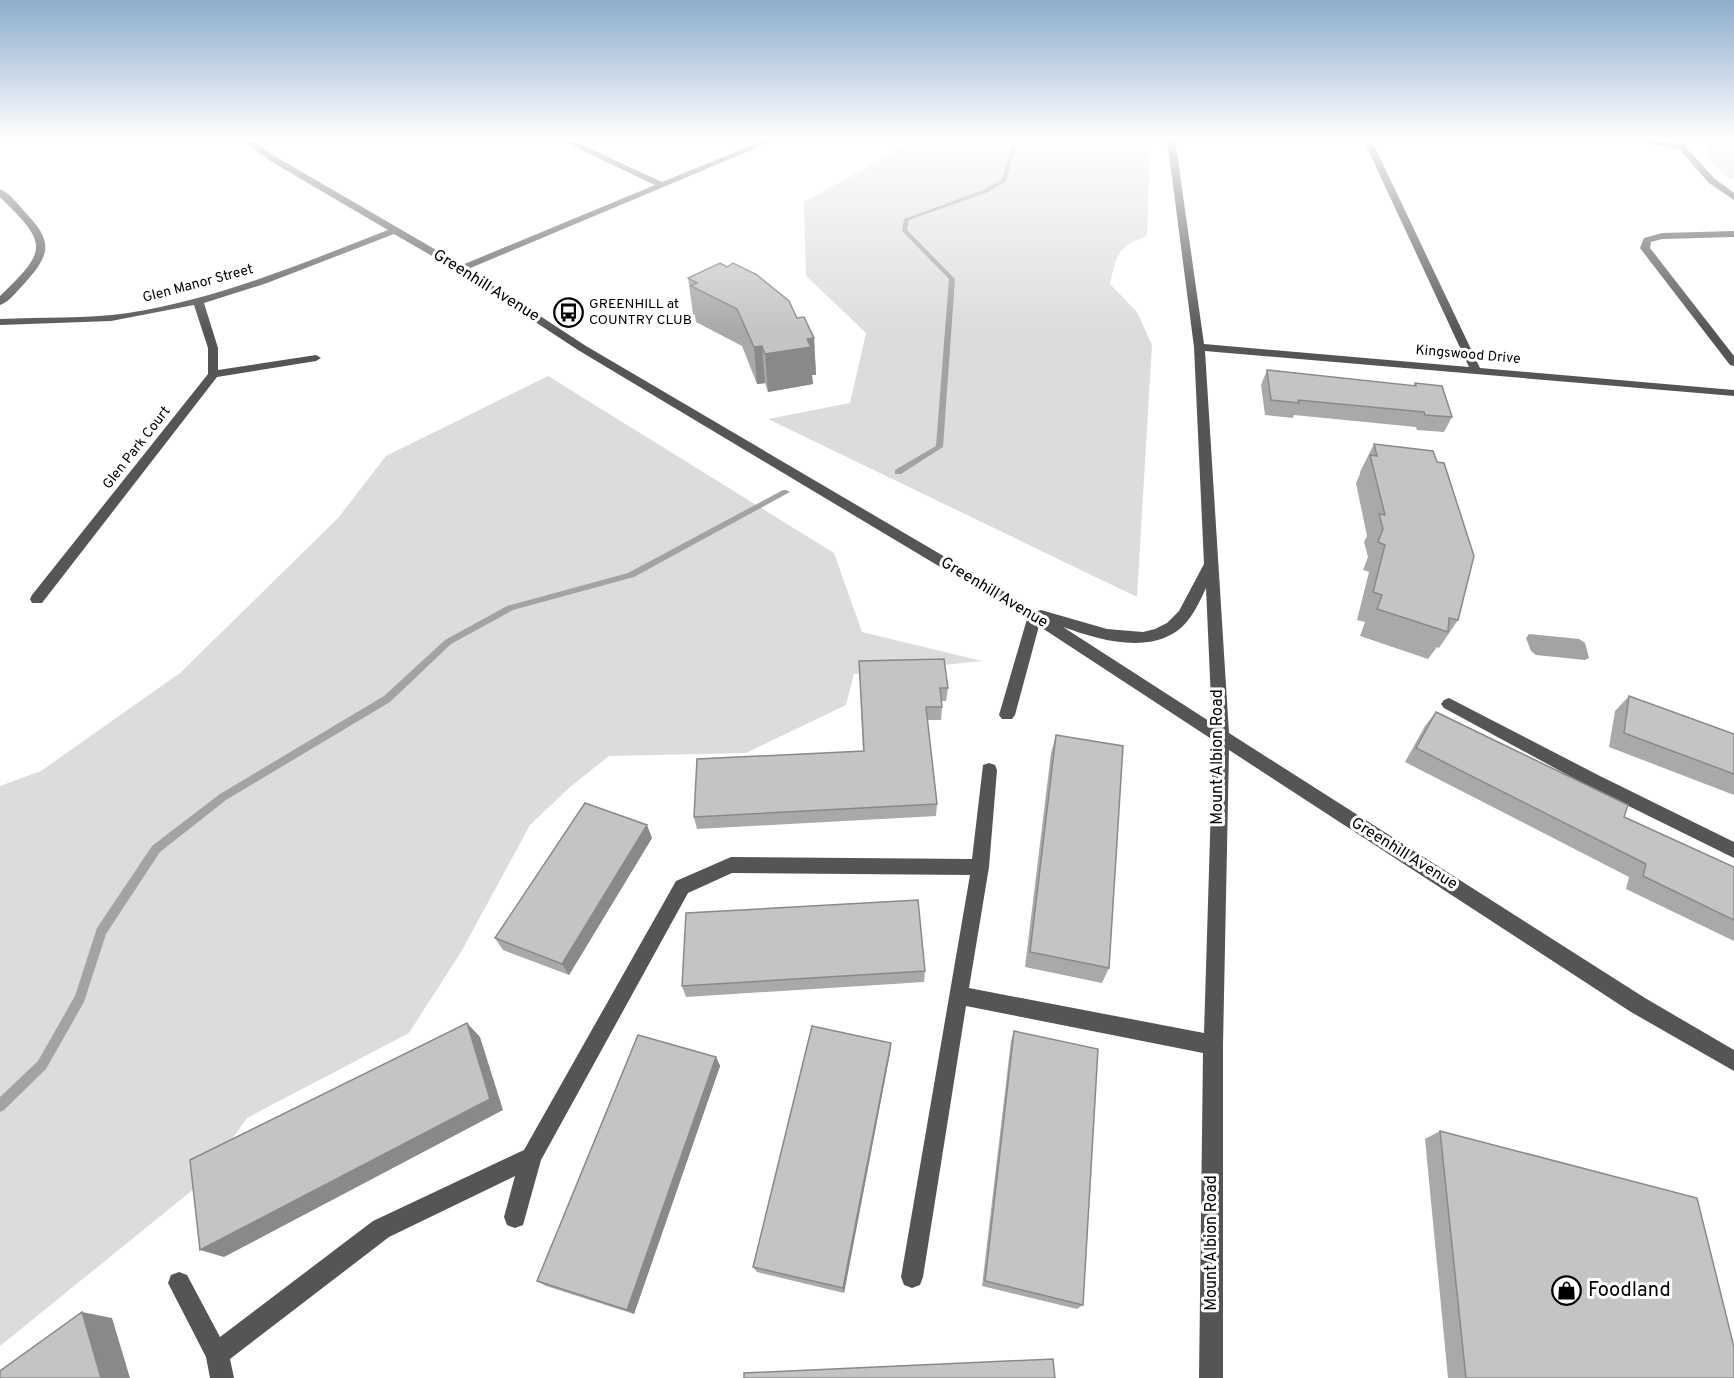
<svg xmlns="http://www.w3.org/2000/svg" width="1734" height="1378" viewBox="0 0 1734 1378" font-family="Overpass,sans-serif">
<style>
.green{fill:#dcdcdc}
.water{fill:#a3a3a3}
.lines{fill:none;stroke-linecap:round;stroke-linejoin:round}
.stream{fill:#a3a3a3;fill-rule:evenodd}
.minor{fill:#555;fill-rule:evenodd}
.wall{fill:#a9a9a9}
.shaded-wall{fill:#898989}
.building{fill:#c4c4c4;stroke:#898989;stroke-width:1.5}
.labels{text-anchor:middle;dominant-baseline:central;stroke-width:6;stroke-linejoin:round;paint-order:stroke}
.far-street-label{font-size:14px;fill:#000;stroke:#fff}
.far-poi-label{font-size:14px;fill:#000;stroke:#fff;text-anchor:start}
.street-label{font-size:16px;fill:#000;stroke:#fff}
.near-poi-label{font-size:20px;fill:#000;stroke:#fff;text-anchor:start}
</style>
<rect width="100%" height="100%" fill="#fff"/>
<path class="green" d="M 908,139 L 1150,139 L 1147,236 C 1117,247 1117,254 1110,284 L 1137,312 L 1152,345 L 1137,597 L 768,419 L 850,403 L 866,333 L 806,276 L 804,202 L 909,144 Z
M 1710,139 L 1734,139 L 1734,179 L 1730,179 L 1712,162 L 1706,142 Z
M 548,376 L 834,553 L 862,632 L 982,661 L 854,674 L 846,705 L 746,753 L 609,756 L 570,787 L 530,825 L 461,952 L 409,1033 L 247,1118 L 200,1184 L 0,1346 L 0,786 L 41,771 L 180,673 L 338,518 L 386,456 Z"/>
<path class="water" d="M 1529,634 L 1579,639 L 1585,643 L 1589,658 L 1585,660 L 1536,655 L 1531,651 L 1526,638 Z"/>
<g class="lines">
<path class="stream" d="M 1014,139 L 1018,139 L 1006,181 L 988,192 L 909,220 L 907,230 L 955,279 L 943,447 L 901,474 L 895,474 L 895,470 L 936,446 L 949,279 L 902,231 L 904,219 L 984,190 L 1002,179 Z
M 783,490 L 786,490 L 790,492 L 634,577 L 513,610 L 451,644 L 390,702 L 226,800 L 160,852 L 106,934 L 84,1002 L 46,1069 L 4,1110 L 0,1112 L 0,1097 L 38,1061 L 75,996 L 97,928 L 152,846 L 220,794 L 384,696 L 445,640 L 507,606 L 628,573 Z"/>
<path class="minor" d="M 241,139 L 250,139 L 278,158 L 462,265 L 655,185 L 558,139 L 569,139 L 662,182 L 767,139 L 778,139 L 468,269 L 586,346 L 1037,611 L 1041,610 L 1107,629 L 1143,632 L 1155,629 L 1167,623 L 1179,611 L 1204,564 L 1194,347 L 1167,139 L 1175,139 L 1204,344 L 1469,367 L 1363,139 L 1371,139 L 1480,368 L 1734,390 L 1734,396 L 1205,351 L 1229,733 L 1645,998 L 1734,1050 L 1734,1071 L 1631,1012 L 1229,750 L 1223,1045 L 1223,1378 L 1199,1378 L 1203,1053 L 966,1006 L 923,1277 L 920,1285 L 912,1288 L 904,1285 L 901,1277 L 970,875 L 732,873 L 688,893 L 541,1160 L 523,1225 L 515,1228 L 507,1225 L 504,1217 L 515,1176 L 389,1237 L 230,1359 L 234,1378 L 210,1378 L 206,1357 L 168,1283 L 171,1275 L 179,1272 L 187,1275 L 220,1337 L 373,1221 L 524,1150 L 676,881 L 731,857 L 972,859 L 983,765 L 989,763 L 995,765 L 997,770 L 989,867 L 969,988 L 1204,1033 L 1213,740 L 1039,626 L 1015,715 L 1012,719 L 1002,719 L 999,715 L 1027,619 L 578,350 L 458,271 L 394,234 L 267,283 L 204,303 L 218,348 L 218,370 L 316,355 L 321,358 L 316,361 L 217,377 L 42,603 L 32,603 L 30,599 L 32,595 L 208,374 L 208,348 L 194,305 L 111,321 L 0,325 L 0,319 C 42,317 85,319 128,313 C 218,299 303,263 388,230 L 272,162 ZM 1206,588 L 1212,723 L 1063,627 C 1097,639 1144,654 1177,631 C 1191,621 1199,603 1206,588 Z
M 1621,139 L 1643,139 L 1680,144 L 1684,139 L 1692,139 L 1686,147 L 1715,179 L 1734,193 L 1734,200 L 1709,183 L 1679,149 Z
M 0,189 C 9,193 17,203 24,211 C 53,241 52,253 24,284 C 17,291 9,302 0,305 L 0,296 C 48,250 48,244 0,197 Z
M 1734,231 L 1734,237 L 1662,239 L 1651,242 L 1650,248 L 1734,356 L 1734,366 L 1730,365 L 1640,248 L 1644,238 L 1662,233 Z
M 1449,698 L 1600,776 L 1734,842 L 1734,858 L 1588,786 L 1444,708 L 1441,704 L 1444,700 Z"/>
</g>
<path class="wall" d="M 688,278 L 814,338 L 816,375 L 812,375 L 813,384 L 768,392 L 765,383 L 757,384 L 742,346 L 696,322 L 695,315 L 693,314 Z
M 1267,370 L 1413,386 L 1415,383 L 1452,417 L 1444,432 L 1417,430 L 1416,427 L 1294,415 L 1293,418 L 1265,415 L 1261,385 Z
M 1374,444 L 1458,620 L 1439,648 L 1437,647 L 1428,659 L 1360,636 L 1365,622 L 1357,620 L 1369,572 L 1363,570 L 1368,557 L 1364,542 L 1367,536 L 1356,483 L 1360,474 L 1360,472 Z
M 859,661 L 948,688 L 946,701 L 941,701 L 942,707 L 941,720 L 927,720 L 937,804 L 936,816 L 697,829 L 694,817 L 863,751 Z
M 1629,696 L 1734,734 L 1734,795 L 1609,747 L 1615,711 Z
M 1436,712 L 1624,817 L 1734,867 L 1734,941 L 1626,889 L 1629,877 L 1405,762 L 1425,726 Z
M 1056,735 L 1109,968 L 1102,983 L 1025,967 L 1051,753 Z
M 652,838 L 569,975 L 503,950 L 495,938 Z
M 925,971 L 924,982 L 686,997 L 682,986 Z
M 1014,1031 L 1083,1305 L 1077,1309 L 982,1286 L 1011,1041 Z
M 891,1043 L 890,1053 L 844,1293 L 757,1272 L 753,1267 Z
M 716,1057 L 720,1066 L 634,1314 L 546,1286 L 537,1281 Z
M 1440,1131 L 1734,1378 L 1448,1378 L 1425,1139 Z"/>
<path class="shaded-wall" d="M 814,338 L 816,375 L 812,375 L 813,384 L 768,392 L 765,354 L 807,339 Z
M 762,346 L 765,383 L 757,384 L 754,347 Z
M 647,825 L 652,838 L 569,975 L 562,964 Z
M 467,1023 L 480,1037 L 503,1110 L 224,1257 L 200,1250 Z
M 891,1043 L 890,1053 L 844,1293 L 843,1288 Z
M 716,1057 L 720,1066 L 634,1314 L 627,1310 Z
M 82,1312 L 112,1318 L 130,1378 L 101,1378 Z"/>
<path class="building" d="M 720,263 L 727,267 L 733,263 L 757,275 L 789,301 L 797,318 L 804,317 L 814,338 L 807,339 L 811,347 L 765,354 L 762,346 L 754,347 L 737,309 L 691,286 L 697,283 L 688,278 Z
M 1267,370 L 1416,386 L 1415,383 L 1442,386 L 1452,417 L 1425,415 L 1424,412 L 1298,400 L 1299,403 L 1271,400 Z
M 1374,444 L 1433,451 L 1437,462 L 1444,463 L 1474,556 L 1458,620 L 1449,618 L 1448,632 L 1377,609 L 1382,595 L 1373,592 L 1385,545 L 1378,542 L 1383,529 L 1379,514 L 1385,515 L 1370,455 L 1377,456 Z
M 944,659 L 948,688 L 940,688 L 942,707 L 926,707 L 937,804 L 694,817 L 697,759 L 864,751 L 859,661 Z
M 1629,696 L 1734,734 L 1734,774 L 1624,733 Z
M 1436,712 L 1628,805 L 1624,817 L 1734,867 L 1734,920 L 1643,876 L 1646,864 L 1416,748 Z
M 1056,735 L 1123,746 L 1109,968 L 1030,952 Z
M 585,803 L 647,825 L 562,964 L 495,938 Z
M 918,900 L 925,971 L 682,986 L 686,913 Z
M 467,1023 L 490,1099 L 200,1250 L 190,1160 Z
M 812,1026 L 891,1043 L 843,1288 L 753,1267 Z
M 1014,1031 L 1098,1049 L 1083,1305 L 985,1281 Z
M 638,1035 L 716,1057 L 627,1310 L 537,1281 Z
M 1440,1131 L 1697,1198 L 1734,1347 L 1734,1378 L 1466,1378 Z
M 82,1312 L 101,1378 L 0,1378 L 0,1371 Z
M 1053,1359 L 1055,1378 L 744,1378 L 744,1373 Z"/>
<linearGradient id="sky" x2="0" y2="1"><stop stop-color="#8cadcc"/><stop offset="0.42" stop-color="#fff"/><stop offset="1" stop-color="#fff" stop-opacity="0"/></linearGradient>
<rect width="1734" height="332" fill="url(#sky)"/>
<defs>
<symbol id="bus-ring" viewBox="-11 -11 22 22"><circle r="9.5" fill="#fff" stroke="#000" stroke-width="1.5"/><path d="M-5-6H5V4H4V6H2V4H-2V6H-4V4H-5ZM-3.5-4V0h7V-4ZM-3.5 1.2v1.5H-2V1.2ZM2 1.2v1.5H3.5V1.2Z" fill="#000"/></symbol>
<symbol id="shop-ring" viewBox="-11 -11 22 22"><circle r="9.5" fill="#fff" stroke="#000" stroke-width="1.5"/><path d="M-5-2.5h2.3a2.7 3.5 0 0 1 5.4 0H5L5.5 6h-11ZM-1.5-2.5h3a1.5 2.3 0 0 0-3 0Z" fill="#000"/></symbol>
</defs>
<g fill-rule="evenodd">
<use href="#bus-ring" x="552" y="296" width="33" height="33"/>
<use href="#shop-ring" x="1550" y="1274" width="33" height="33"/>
</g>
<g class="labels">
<g class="far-street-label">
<text transform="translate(198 284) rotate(-15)">Glen Manor Street</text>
<text transform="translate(1468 355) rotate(5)">Kingswood Drive</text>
<text transform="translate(137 448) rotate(-52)">Glen Park Court</text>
</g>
<g class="far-poi-label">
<text x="589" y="304">GREENHILL at<tspan x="589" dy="16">COUNTRY CLUB</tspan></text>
</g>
<g class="street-label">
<text transform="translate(486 286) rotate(32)">Greenhill Avenue</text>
<text transform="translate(994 593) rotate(31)">Greenhill Avenue</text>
<text transform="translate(1218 757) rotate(-90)">Mount Albion Road</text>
<text transform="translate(1404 854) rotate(32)">Greenhill Avenue</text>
<text transform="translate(1212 1243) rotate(-90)">Mount Albion Road</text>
</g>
<g class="near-poi-label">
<text x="1588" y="1291">Foodland</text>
</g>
</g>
</svg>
